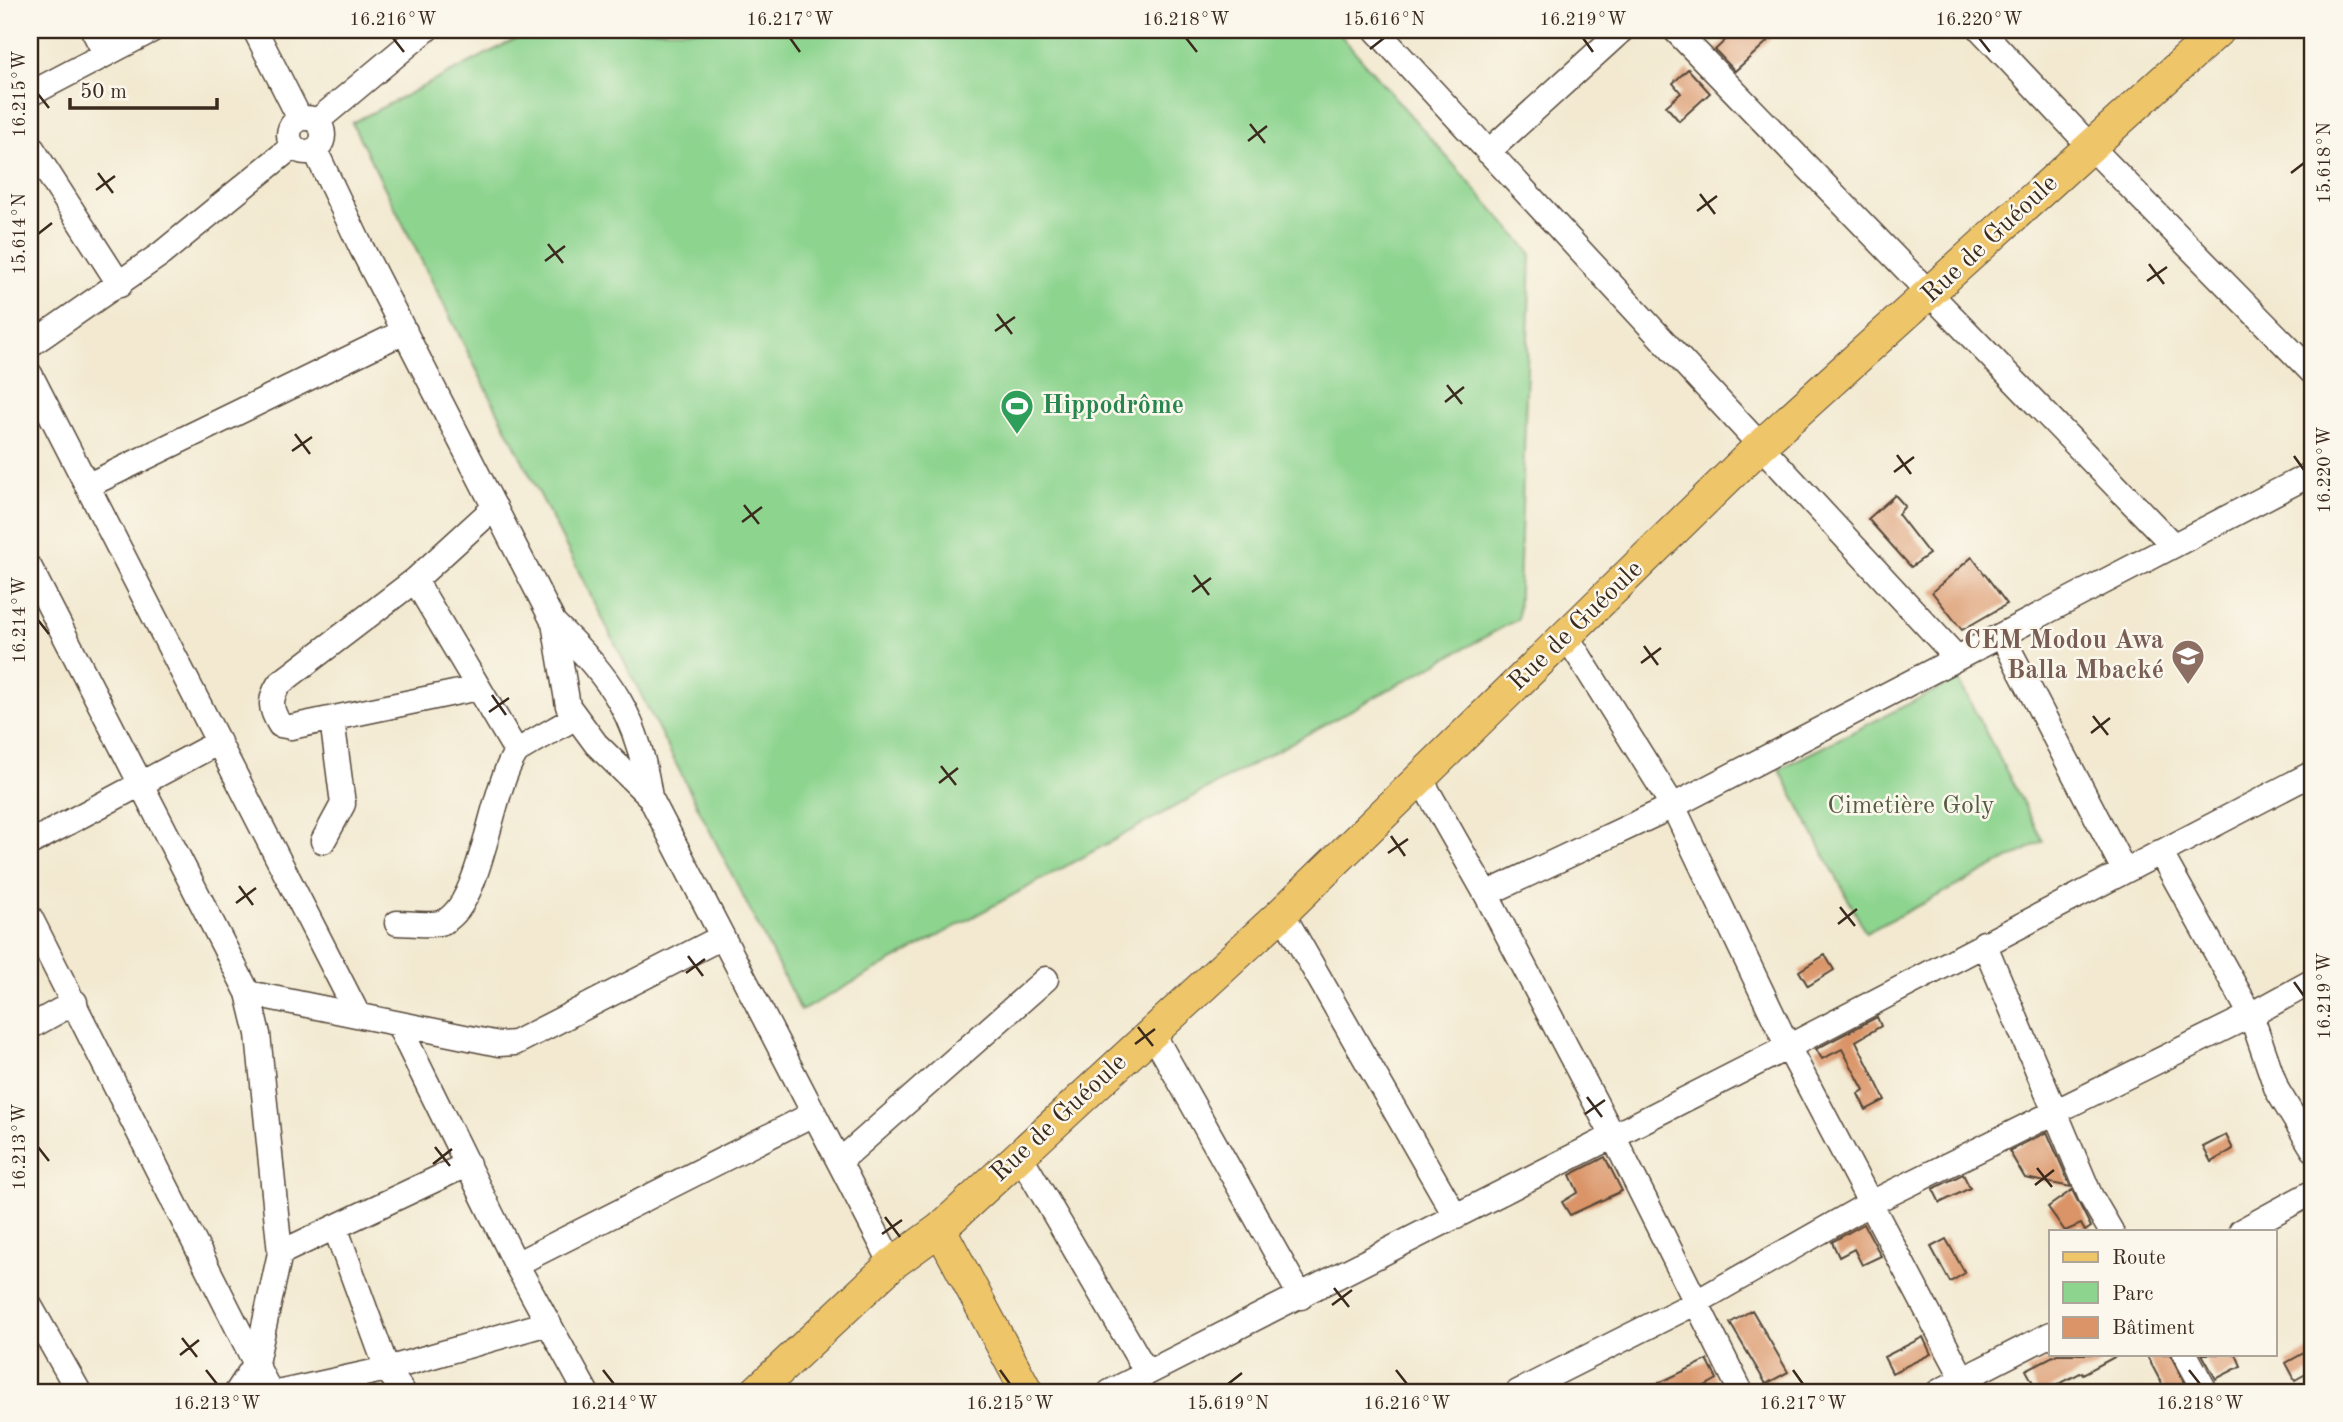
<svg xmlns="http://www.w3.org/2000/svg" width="2343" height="1422" viewBox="0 0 2343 1422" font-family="'Old Standard TT',serif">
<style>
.green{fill:#8dd48f;stroke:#647f56;stroke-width:2}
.building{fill:#da9468}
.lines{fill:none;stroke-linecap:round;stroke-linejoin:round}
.minor-casing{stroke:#564739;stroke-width:27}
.major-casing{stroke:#564739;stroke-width:34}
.minor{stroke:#fff;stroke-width:24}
.major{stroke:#eec569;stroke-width:32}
.ticks{fill:none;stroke:#3b2a1e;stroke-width:2.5}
.labels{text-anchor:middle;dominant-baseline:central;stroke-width:5;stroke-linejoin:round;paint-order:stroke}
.street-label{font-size:26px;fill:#3b2a1e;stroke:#fbf7ec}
.leisure-label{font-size:26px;font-weight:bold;fill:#27864d;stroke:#fbf7ec;text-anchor:start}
.education-label{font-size:26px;font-weight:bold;fill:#785e54;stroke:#fbf7ec;text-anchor:end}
.park-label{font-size:26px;fill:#545d40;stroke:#fbf7ec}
.neatline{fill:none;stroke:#3b2a1e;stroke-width:2.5}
.ticks-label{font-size:18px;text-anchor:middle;fill:#3b2a1e}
</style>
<rect width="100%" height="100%" fill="#fbf7ec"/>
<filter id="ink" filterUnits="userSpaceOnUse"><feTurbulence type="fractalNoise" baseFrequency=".0143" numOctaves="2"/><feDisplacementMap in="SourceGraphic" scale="14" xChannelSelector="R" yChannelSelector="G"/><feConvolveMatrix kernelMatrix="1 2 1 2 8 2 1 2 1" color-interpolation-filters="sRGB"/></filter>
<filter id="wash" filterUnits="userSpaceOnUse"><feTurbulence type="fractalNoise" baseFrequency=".00686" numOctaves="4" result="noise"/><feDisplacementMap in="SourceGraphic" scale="28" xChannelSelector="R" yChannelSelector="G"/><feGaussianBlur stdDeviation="1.57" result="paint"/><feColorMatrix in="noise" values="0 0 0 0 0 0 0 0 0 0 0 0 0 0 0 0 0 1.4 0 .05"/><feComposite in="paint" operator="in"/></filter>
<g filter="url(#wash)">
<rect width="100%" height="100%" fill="#f2e9d0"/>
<path class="green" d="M 533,30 L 1336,30 L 1531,253 L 1518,619 L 801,1011 L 352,123 Z
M 1958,679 L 2043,841 L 1866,933 L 1779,769 Z"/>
<g id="blocks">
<path class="building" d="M 1736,30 L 1780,30 L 1735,71 L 1715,50 Z
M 1688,69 L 1710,93 L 1679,121 L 1666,106 L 1681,93 L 1673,83 Z
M 1895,495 L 1905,506 L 1898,514 L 1929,554 L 1911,567 L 1868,519 Z
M 1972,557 L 2007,604 L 1962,630 L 1932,592 Z
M 1825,955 L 1834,970 L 1808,986 L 1799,971 Z
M 1877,1017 L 1881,1026 L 1856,1041 L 1885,1100 L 1866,1110 L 1858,1094 L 1864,1090 L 1842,1049 L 1822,1059 L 1816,1049 Z
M 2047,1132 L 2071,1187 L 2025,1178 L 2009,1151 Z
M 2226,1135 L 2233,1149 L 2211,1162 L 2203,1147 Z
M 1605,1157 L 1622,1191 L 1570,1215 L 1562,1202 L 1578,1192 L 1570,1175 Z
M 1963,1174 L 1970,1188 L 1940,1203 L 1933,1189 Z
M 2072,1190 L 2091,1227 L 2085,1231 L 2081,1224 L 2065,1231 L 2048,1207 Z
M 1864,1224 L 1881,1256 L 1862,1265 L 1854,1249 L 1839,1257 L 1832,1242 Z
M 1946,1239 L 1965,1273 L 1950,1282 L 1931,1247 Z
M 1752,1310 L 1788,1372 L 1766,1384 L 1730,1323 Z
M 1923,1337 L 1931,1354 L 1892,1373 L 1884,1357 Z
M 2313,1348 L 2313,1370 L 2295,1380 L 2286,1363 Z
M 2057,1354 L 2120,1354 L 2083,1374 L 2082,1372 L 2044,1392 L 2038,1392 L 2026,1370 Z
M 2146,1354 L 2170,1354 L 2189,1391 L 2166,1392 Z
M 2202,1354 L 2236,1354 L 2241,1366 L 2216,1379 Z
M 1707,1360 L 1717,1379 L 1694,1392 L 1640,1392 Z"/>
</g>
</g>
<g filter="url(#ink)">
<use href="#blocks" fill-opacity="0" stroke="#564739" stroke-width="2"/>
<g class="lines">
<defs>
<path id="minor" d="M 93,30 L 105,53
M 255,30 L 300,119
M 1376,30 L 1957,658
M 1675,30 L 2173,545
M 1981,30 L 2090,146 L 2313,373
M 30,94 L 152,30
M289 135a17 17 0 1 1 34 0a17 17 0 1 1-34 0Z
M 317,121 L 426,30
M 30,145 L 120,285
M 315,150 L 361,247 L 554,623 L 568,706 L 596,744 L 650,797
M 1488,152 L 1622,30
M 30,345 L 161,254 L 293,146
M 30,374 L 358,1015
M 87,486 L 405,331
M 30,568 L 248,993 L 258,1034 L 280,1253 L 256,1363 L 237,1392
M 415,580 L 516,751
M 554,623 C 612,679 638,716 650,797 L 892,1264
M 2002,636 L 2124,870
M 1567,637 L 1673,806 L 1788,1047 L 1970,1392
M 478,688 L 291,727 L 280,725 C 270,709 269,700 279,684 L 415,580 L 495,507
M 1419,776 L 1486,894 L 1613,1136 L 1741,1392
M 323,841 L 343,804 L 332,719
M 30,843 L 219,742
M 2160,852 L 2251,1015 L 2277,1090 L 2313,1149
M 1486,894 L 1673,806 L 2313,473
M 1282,913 L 1456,1217
M 30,917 L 270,1392
M 397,923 C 410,923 434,927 445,921 C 482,901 490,793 515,754 C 518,749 565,724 574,718
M 1984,943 L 2090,1195 L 2111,1231
M 248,993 L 499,1044 L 515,1043 L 722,937
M 398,1024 L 516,1264 L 586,1392
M 30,1027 L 75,1002
M 1152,1032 L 1301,1297
M 1020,1155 L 1147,1373
M 840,1161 L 1046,979
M 335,1227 L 387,1369 L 403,1392
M 2241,1231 L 2313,1192
M 280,1253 L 468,1164
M 516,1264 L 813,1114
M 30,1306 L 79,1392
M 2185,1354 L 2206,1392
M 282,1392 L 387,1369 L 548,1323
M 1110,1392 L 1788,1047 L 2313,773
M 1518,1392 L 1695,1303 L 1869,1204 L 2251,1015 L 2313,981
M 1938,1392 L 2051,1334"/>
<path id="major" d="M 940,1229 L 1027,1392
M 756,1392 L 892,1264 L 940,1229 L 1282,913 L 1759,447 L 2219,30"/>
</defs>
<use href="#minor" class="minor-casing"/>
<use href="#major" class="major-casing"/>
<use href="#minor" class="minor"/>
<use href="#major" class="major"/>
</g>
</g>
<path class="ticks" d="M 393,38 L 404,52M 790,38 L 800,52M 1186,38 L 1197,52M 1583,38 L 1593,52M 1979,38 L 1990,52M 1370,49 L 1384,38M 38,94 L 49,108M 1250,124 L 1265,143M 1248,141 L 1267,126M 98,173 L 113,193M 2291,173 L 2304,163M 96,190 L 115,176M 1700,194 L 1715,214M 1697,211 L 1717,196M 38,234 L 52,223M 548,244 L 563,263M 545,261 L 565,246M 2149,264 L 2164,284M 2147,281 L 2167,267M 997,314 L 1012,334M 995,331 L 1015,317M 1447,385 L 1462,404M 1445,402 L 1464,387M 295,434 L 310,454M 292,451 L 312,437M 1897,455 L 1911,474M 2294,456 L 2304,470M 1894,472 L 1914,457M 744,505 L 759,524M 742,522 L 762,507M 1194,575 L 1209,595M 1192,592 L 1211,578M 38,620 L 49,634M 1644,646 L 1658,665M 1641,663 L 1661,648M 492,695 L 506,715M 489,712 L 509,698M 2093,716 L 2108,735M 2091,733 L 2110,718M 941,766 L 956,785M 939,783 L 958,768M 1391,836 L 1405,856M 1388,853 L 1408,839M 239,886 L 253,905M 236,903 L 256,888M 1840,907 L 1855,926M 1838,924 L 1857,909M 688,956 L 703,976M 686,973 L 705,959M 2294,982 L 2304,996M 1138,1027 L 1153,1046M 1135,1044 L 1155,1029M 1587,1097 L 1602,1117M 1585,1114 L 1605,1100M 38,1147 L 49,1161M 435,1147 L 450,1166M 433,1164 L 452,1149M 2037,1168 L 2052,1187M 2035,1185 L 2054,1170M 885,1217 L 900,1237M 882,1234 L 902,1220M 1334,1288 L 1349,1307M 1332,1305 L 1352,1290M 182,1338 L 197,1357M 180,1355 L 199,1340M 206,1370 L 217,1384M 603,1370 L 614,1384M 1000,1370 L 1010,1384M 1396,1370 L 1407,1384M 1793,1370 L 1803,1384M 2189,1370 L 2200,1384M 1228,1384 L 1242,1373"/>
<defs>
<symbol id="stadium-pin" viewBox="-11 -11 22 30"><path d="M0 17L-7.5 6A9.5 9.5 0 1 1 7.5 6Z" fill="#2e9e5b" stroke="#fbf7ec"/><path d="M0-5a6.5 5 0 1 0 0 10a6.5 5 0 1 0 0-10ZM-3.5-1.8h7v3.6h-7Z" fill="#fff"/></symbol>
<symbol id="school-pin" viewBox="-11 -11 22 30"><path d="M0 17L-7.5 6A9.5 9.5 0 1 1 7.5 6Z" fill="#8d6e63" stroke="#fbf7ec"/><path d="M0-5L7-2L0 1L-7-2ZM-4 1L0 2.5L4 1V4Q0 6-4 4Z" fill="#fff"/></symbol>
</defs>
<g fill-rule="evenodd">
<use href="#stadium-pin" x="998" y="387" width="38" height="52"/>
<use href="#school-pin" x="2169" y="637" width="38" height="52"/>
</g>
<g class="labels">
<g class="street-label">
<text transform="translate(1990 239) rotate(-43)">Rue de Guéoule</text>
<text transform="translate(1576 626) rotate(-44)">Rue de Guéoule</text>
<text transform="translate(1059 1118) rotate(-43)">Rue de Guéoule</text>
</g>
<g class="leisure-label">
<text x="1042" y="406">Hippodrôme</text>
</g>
<g class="education-label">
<text x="2164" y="641">CEM Modou Awa<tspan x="2164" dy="30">Balla Mbacké</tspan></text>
</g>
<g class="park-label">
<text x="1911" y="806">Cimetière Goly</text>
</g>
</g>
<rect width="2343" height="1422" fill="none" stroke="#fbf7ec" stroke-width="77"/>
<rect x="2049" y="1230" width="228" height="126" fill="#fbf7ec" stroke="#aea59a" stroke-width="2"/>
<rect x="2063" y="1252" width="35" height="10" fill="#eec569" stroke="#aea59a" stroke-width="2"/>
<text x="2112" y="1264" font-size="21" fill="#3b2a1e">Route</text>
<rect x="2063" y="1282" width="35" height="21" fill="#8dd48f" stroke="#aea59a" stroke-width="2"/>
<text x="2112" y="1300" font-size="21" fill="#3b2a1e">Parc</text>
<rect x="2063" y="1317" width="35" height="21" fill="#da9468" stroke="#aea59a" stroke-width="2"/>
<text x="2112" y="1334" font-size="21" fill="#3b2a1e">Bâtiment</text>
<path d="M70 98v10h147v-10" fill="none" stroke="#3b2a1e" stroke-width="3.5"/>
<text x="80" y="98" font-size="21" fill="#3b2a1e" stroke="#fbf7ec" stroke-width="5" paint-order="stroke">50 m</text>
<rect x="38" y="38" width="2266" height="1346" class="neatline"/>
<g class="ticks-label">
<text x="393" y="25">16.216°W</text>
<text x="790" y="25">16.217°W</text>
<text x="1186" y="25">16.218°W</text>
<text x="1384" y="25">15.616°N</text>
<text x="1583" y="25">16.219°W</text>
<text x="1979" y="25">16.220°W</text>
<text transform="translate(19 94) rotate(-90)" y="6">16.215°W</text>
<text transform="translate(2324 163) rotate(-90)" y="6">15.618°N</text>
<text transform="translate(19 234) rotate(-90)" y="6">15.614°N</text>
<text transform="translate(2324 470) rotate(-90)" y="6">16.220°W</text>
<text transform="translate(19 620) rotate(-90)" y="6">16.214°W</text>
<text transform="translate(2324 996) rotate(-90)" y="6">16.219°W</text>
<text transform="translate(19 1147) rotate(-90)" y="6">16.213°W</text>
<text x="217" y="1409">16.213°W</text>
<text x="614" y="1409">16.214°W</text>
<text x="1010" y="1409">16.215°W</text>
<text x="1228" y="1409">15.619°N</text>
<text x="1407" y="1409">16.216°W</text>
<text x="1803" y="1409">16.217°W</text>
<text x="2200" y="1409">16.218°W</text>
</g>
</svg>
